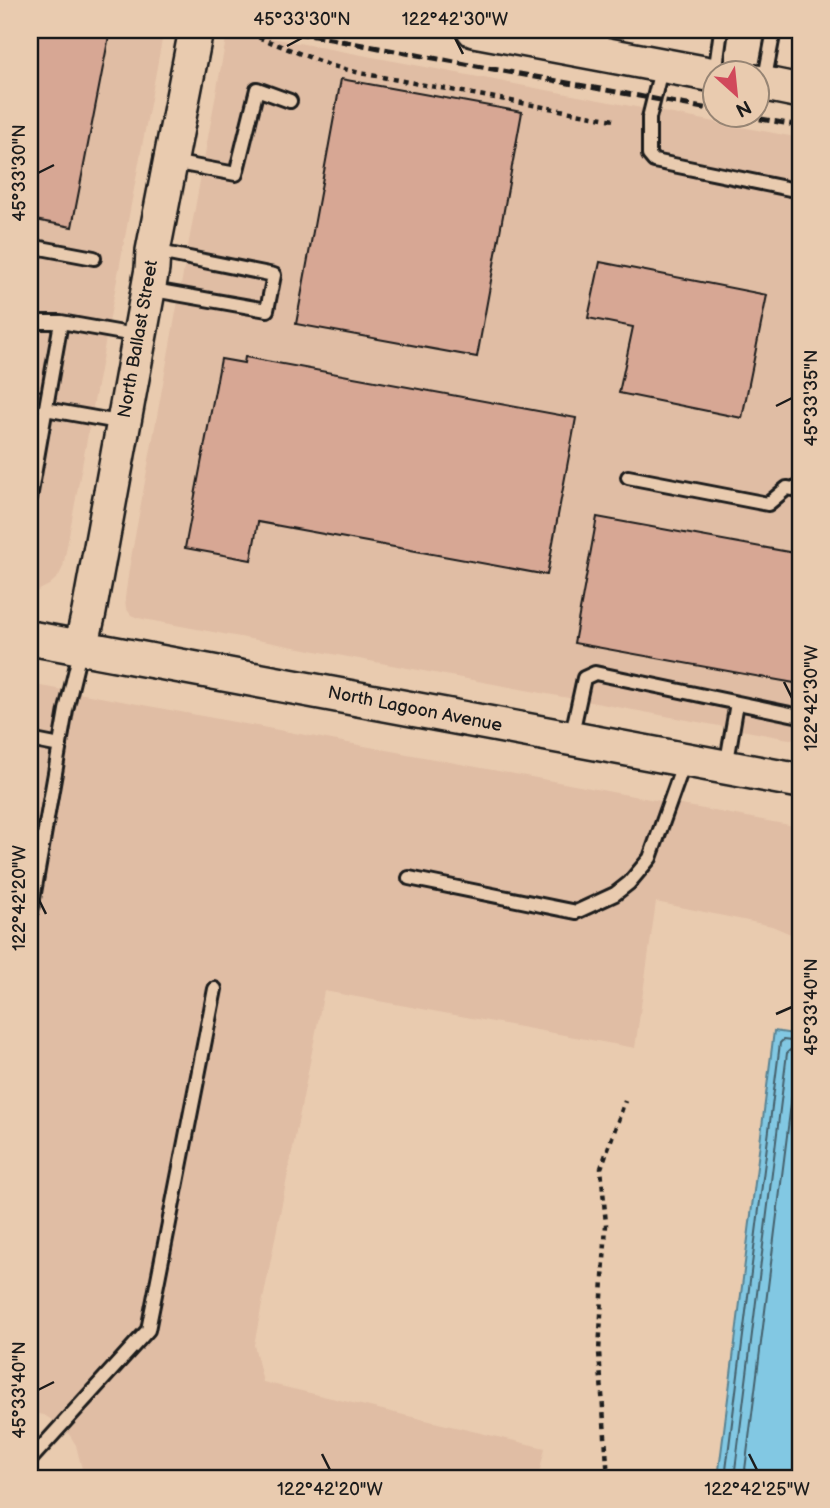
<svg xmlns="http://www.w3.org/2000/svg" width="830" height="1508" viewBox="0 0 830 1508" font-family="'Balsamiq Sans',sans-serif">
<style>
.built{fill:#e0bda4}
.water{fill:#82c8e3;stroke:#598393;stroke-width:2}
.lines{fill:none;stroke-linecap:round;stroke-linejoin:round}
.shore{stroke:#45616c;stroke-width:2}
.building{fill:#d7a794;stroke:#1c1c1c;stroke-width:2}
.lane-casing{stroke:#1c1c1c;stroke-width:18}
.secondary-casing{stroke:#1c1c1c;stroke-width:38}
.path{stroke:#1c1c1c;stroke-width:4.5;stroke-dasharray:5 5;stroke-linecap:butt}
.lane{stroke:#e9cbaf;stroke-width:12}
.secondary{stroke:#e9cbaf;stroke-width:33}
.rail{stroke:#1c1c1c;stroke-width:5;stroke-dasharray:10 5;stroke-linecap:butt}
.ticks{fill:none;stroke:#1c1c1c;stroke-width:2.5}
.labels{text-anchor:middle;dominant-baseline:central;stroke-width:5;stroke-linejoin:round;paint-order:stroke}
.street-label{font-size:18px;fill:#1c1c1c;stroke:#e9cbaf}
.neatline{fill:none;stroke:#1c1c1c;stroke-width:2.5}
.ticks-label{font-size:18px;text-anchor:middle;fill:#1c1c1c}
</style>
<rect width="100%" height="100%" fill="#e9cbaf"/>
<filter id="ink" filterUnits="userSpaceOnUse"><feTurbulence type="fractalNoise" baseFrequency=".0143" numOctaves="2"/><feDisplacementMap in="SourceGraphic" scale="14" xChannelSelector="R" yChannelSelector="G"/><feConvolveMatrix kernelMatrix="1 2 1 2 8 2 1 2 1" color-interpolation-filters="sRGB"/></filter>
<g filter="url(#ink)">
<path class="built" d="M 30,30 L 160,30 L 162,40 L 63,567 L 58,577 L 49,585 L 30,595 Z
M 239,35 L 256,35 L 800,138 L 800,741 L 138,618 L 131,615 L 126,608 L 125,598 L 129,569 L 226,39 Z
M 30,684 L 800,827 L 800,938 L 772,926 L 656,902 L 635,1048 L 324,991 L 254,1345 L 263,1382 L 545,1448 L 538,1478 L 80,1478 L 82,1469 L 76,1445 L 65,1428 L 44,1415 L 30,1412 Z"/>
<path class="water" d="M 774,1031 L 800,1035 L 800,1478 L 718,1478 Z"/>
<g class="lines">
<path class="shore" d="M 725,1478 L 780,1043 L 783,1040 L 800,1042
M 734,1478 L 787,1053 L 790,1050 L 800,1051
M 744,1478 L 796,1064 L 800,1061"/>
</g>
<path class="building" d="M 30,30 L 76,30 L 109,36 L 72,227 L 30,219 Z
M 341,79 L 522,112 L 477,357 L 296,324 Z
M 600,262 L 767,295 L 742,418 L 619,393 L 633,327 L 588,318 Z
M 245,357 L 576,418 L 547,575 L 258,522 L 251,560 L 185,548 L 221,359 L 244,363 Z
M 30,389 L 42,391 L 30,459 Z
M 597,517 L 800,554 L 800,684 L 574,643 Z"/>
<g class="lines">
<defs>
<path id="lane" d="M 662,66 L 649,118 L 649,155 L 654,161 L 800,191
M 715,74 L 721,30
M 764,83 L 774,30
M 172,162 L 236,174 L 257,89 L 290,101
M 30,246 L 94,258
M 148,289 L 267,310 L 274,275 L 154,251
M 30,322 L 61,322
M 45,409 L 124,423
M 628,477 L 768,504 L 787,488 L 800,490
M 30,498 L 61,322 L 140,336
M 571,738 L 584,678 L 595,673 L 800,716
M 30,740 L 60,746
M 726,767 L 737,703
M 409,878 L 576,912 L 615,894 L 629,883 L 650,858 L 685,760
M 30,916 L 66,710 L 81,648
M 30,1460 L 148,1330 L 215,989"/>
<path id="secondary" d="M 474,30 L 714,75
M 756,82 L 800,91
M 30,638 L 800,781
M 81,647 L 89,612 L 152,269 L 153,251 L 196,30"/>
</defs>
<use href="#lane" class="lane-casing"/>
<use href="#secondary" class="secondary-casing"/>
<path class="path" d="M 240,30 L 329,65 L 360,73 L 614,120
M 608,1478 L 599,1352 L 606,1224 L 601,1168 L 625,1101"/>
<use href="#lane" class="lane"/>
<use href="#secondary" class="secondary"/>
<path class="rail" d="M 282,30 L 714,110
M 745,116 L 800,126"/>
</g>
</g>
<path class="ticks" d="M 455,38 L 463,54M 287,46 L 302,38M 38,173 L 54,165M 776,406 L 792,398M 784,682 L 792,698M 38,898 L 46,914M 776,1014 L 792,1007M 38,1390 L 54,1382M 322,1454 L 330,1470M 749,1454 L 757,1470"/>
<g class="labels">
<g class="street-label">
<text transform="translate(138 339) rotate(-80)">North Ballast Street</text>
<text transform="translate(415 709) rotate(11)">North Lagoon Avenue</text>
</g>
</g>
<rect width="830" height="1508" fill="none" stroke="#e9cbaf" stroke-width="77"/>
<g transform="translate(736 94) rotate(153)"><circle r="33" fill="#e9cbaf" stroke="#978574" stroke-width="2"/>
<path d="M0-5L12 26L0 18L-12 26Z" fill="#d1495b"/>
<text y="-10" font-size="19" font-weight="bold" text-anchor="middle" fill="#1c1c1c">N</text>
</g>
<rect x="38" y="38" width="754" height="1432" class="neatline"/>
<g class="ticks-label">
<text x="302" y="25">45°33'30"N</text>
<text x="455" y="25">122°42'30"W</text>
<text transform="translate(19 173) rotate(-90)" y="6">45°33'30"N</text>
<text transform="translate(811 398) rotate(-90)" y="6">45°33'35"N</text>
<text transform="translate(811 698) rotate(-90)" y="6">122°42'30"W</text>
<text transform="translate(19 898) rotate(-90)" y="6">122°42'20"W</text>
<text transform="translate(811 1007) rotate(-90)" y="6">45°33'40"N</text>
<text transform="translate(19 1390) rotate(-90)" y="6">45°33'40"N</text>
<text x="330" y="1495">122°42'20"W</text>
<text x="757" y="1495">122°42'25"W</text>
</g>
</svg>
